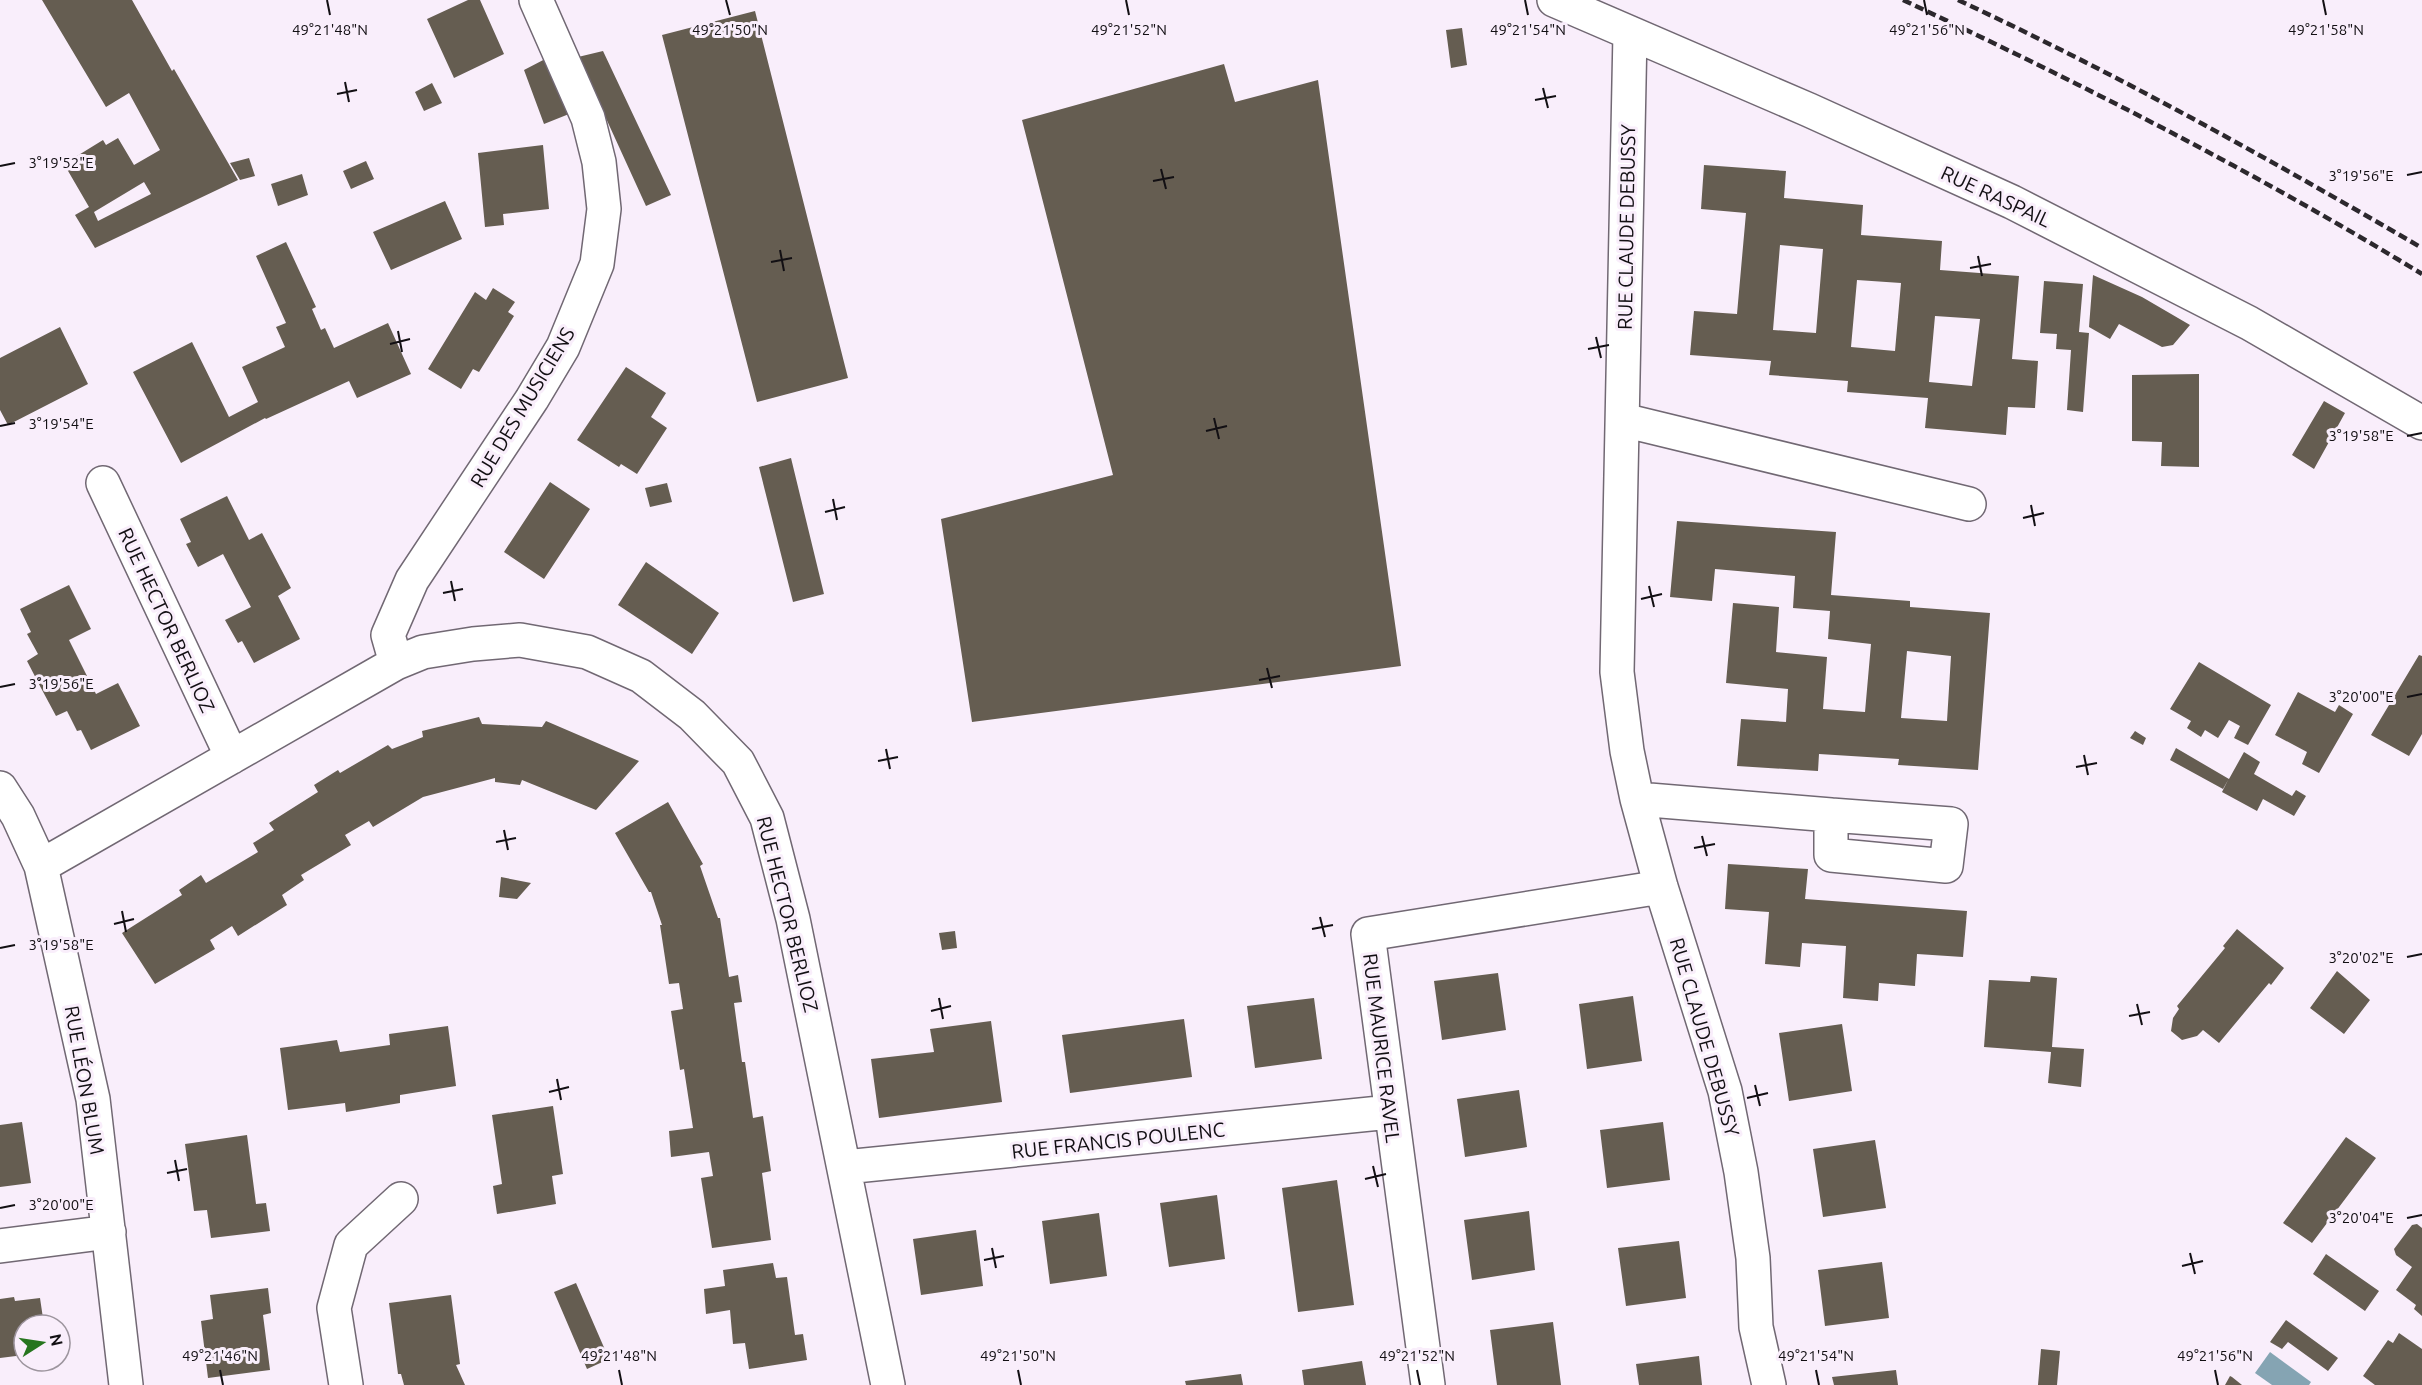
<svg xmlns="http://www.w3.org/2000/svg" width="2422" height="1385" viewBox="0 0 2422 1385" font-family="Ubuntu,sans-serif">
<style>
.water{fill:#85a4b3}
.building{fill:#655d51;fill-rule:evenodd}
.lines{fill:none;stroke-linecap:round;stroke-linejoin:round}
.minor-casing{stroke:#716873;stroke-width:36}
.minor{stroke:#fff;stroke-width:33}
.rail{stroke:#2c282d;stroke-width:4.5;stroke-dasharray:9 4.5;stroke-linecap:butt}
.ticks{fill:none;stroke:#120f13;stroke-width:2}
.labels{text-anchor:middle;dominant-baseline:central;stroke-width:6;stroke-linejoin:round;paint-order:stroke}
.street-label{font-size:20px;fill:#120f13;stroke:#f9eefb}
.ticks-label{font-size:15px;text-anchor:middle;fill:#120f13;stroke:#f9eefb;stroke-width:6;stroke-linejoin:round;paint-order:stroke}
</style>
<rect width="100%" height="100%" fill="#f9eefb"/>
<path class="water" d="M 2270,1352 L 2311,1382 L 2309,1385 L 2272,1385 L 2255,1373 Z"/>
<path class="building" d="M 42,0 L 132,0 L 172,71 L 174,69 L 238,180 L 95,248 L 75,215 L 89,207 L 64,164 L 103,140 L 106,145 L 118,138 L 134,165 L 160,150 L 129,93 L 106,107 ZM 144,182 L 151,194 L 98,221 L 94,212 Z
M 468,0 L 480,0 L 504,54 L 454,78 L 427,19 Z
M 755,11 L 848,378 L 757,402 L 662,35 Z
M 1462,28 L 1467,65 L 1451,68 L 1446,30 Z
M 603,51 L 671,195 L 646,206 L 578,57 Z
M 549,57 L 569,114 L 544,124 L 524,70 Z
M 1224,64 L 1235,102 L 1318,80 L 1401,666 L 972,722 L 941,519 L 1113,475 L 1022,120 Z
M 432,83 L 442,103 L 424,111 L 415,92 Z
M 543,145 L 549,209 L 503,214 L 504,225 L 485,227 L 478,153 Z
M 249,158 L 255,176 L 240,180 L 230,163 Z
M 366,161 L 374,179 L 351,189 L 343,171 Z
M 1704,165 L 1786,171 L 1784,198 L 1863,205 L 1861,235 L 1942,241 L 1940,270 L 2019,276 L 2012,359 L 2038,361 L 2035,408 L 2008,407 L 2006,435 L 1925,428 L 1928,398 L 1847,392 L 1848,381 L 1769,375 L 1771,361 L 1690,355 L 1694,311 L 1737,314 L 1746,213 L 1701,209 ZM 1780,245 L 1823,249 L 1816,333 L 1773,330 ZM 1857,280 L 1901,283 L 1895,351 L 1851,347 ZM 1935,316 L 1980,319 L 1972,386 L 1929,382 Z
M 302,174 L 308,195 L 278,206 L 271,184 Z
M 445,201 L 462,239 L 391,270 L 373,232 Z
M 286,242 L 316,307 L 312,309 L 321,330 L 325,328 L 334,348 L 388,323 L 411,374 L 357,398 L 349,381 L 266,419 L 265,418 L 181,463 L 133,372 L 192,342 L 229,417 L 258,402 L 242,367 L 285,347 L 276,327 L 286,323 L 256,256 Z
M 2093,275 L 2142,297 L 2190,325 L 2173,345 L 2162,347 L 2119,324 L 2110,339 L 2089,327 Z
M 2044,281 L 2083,284 L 2079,332 L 2089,333 L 2083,412 L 2067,410 L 2071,350 L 2056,349 L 2057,334 L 2040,333 Z
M 493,288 L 515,302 L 508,312 L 514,316 L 479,372 L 473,369 L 461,389 L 428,369 L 475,292 L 486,300 Z
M 60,327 L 88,384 L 8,425 L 0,410 L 0,358 Z
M 626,367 L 666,393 L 651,417 L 667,428 L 637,474 L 621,464 L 619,467 L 577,440 Z
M 2199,374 L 2199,467 L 2161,466 L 2162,442 L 2132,441 L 2132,375 Z
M 2324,401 L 2345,413 L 2314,469 L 2292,455 Z
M 791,458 L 824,594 L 793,602 L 759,467 Z
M 550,482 L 590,509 L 544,579 L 504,552 Z
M 667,483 L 672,502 L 650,507 L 645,488 Z
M 227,496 L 249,540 L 262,533 L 291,588 L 278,596 L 300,639 L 254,663 L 242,641 L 238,643 L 225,620 L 251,607 L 237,581 L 223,554 L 198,567 L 186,544 L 191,542 L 180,519 Z
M 1677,521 L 1836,532 L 1831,595 L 1910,601 L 1910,607 L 1990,613 L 1978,770 L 1898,765 L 1899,759 L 1819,754 L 1818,771 L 1737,766 L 1741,719 L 1786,722 L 1788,689 L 1726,683 L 1733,603 L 1779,607 L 1776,652 L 1827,657 L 1823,709 L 1865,712 L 1871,644 L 1828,639 L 1830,611 L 1793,608 L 1795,576 L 1715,569 L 1712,601 L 1670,597 ZM 1907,651 L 1951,656 L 1947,721 L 1901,718 Z
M 646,562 L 719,613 L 692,654 L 618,605 Z
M 69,585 L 91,629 L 69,640 L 96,694 L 118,683 L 140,726 L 91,750 L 81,730 L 77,731 L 67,711 L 56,716 L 41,688 L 27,661 L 38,654 L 27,634 L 31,632 L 20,609 Z
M 2419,655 L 2422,656 L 2422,734 L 2409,756 L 2371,735 Z
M 2199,662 L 2271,705 L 2248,745 L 2234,738 L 2240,726 L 2229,720 L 2218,738 L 2205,730 L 2201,737 L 2187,728 L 2191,721 L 2170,709 Z
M 2298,692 L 2335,712 L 2339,705 L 2353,714 L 2319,773 L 2302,764 L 2307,752 L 2275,735 Z
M 479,717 L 482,724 L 542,727 L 546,721 L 639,761 L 596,810 L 522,780 L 520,785 L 495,782 L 495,778 L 423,797 L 373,827 L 369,821 L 345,835 L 351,845 L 301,875 L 304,880 L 282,895 L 287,905 L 238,936 L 232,926 L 210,940 L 215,949 L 155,984 L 122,933 L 182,895 L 179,890 L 201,875 L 206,883 L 258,852 L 253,843 L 274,830 L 269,823 L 318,792 L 314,785 L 338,770 L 340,773 L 388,745 L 392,749 L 423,737 L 422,731 Z
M 2135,731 L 2146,738 L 2143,745 L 2130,738 Z
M 2176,748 L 2229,779 L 2244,752 L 2260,762 L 2254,774 L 2292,796 L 2296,790 L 2306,796 L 2294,816 L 2263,799 L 2257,811 L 2222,792 L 2228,780 L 2223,789 L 2170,760 Z
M 668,802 L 703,864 L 700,866 L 718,918 L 720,918 L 729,977 L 738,975 L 742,1002 L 734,1003 L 742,1062 L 745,1062 L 753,1118 L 763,1116 L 771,1171 L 762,1173 L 771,1240 L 712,1248 L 701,1178 L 713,1176 L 709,1152 L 671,1157 L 669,1131 L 693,1128 L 684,1069 L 680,1070 L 671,1011 L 683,1009 L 679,983 L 669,984 L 660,925 L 662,925 L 651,892 L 649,892 L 615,833 Z
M 1728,864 L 1808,869 L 1805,899 L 1967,911 L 1963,957 L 1917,954 L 1915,986 L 1879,983 L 1878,1001 L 1843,998 L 1846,946 L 1802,943 L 1800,967 L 1765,964 L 1769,912 L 1725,909 Z
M 501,877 L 531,883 L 517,899 L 499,897 Z
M 2237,929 L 2284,968 L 2271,985 L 2269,983 L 2219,1043 L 2203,1030 L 2197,1036 L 2182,1040 L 2171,1031 L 2173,1018 L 2179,1009 L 2177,1006 L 2225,948 L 2223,946 Z
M 955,931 L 957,948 L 942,950 L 939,933 Z
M 2337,971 L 2370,1000 L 2344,1034 L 2310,1008 Z
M 1498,973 L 1506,1030 L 1442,1040 L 1434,981 Z
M 2031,976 L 2057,978 L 2052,1047 L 2084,1049 L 2081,1087 L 2048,1083 L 2051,1052 L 1984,1047 L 1989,980 L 2030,982 Z
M 1633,996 L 1642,1061 L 1587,1069 L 1579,1004 Z
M 1314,998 L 1322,1059 L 1255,1068 L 1247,1006 Z
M 1184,1019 L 1192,1077 L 1070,1093 L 1062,1035 Z
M 991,1021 L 1002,1102 L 879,1118 L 871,1059 L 934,1052 L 930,1029 Z
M 1842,1024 L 1852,1091 L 1789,1101 L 1779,1033 Z
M 448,1026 L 456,1086 L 400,1095 L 400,1103 L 346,1112 L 345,1103 L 288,1110 L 280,1048 L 337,1040 L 340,1052 L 390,1045 L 389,1034 Z
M 1519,1090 L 1527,1147 L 1465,1157 L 1457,1099 Z
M 553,1106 L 563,1174 L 552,1176 L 556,1204 L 497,1214 L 493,1186 L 502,1184 L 492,1115 Z
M 22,1122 L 31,1183 L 0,1187 L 0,1125 Z
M 1663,1122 L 1670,1180 L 1607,1188 L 1600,1130 Z
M 247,1135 L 256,1204 L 266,1203 L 270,1231 L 211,1238 L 207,1210 L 194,1211 L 185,1144 Z
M 2346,1137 L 2376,1158 L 2312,1243 L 2283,1223 Z
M 1875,1140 L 1886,1208 L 1823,1217 L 1813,1149 Z
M 1337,1180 L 1354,1305 L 1298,1312 L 1282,1188 Z
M 1217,1195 L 1225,1259 L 1169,1267 L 1160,1203 Z
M 1529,1211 L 1535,1270 L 1472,1280 L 1464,1220 Z
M 1099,1213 L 1107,1276 L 1050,1284 L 1042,1221 Z
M 2417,1224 L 2422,1228 L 2422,1316 L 2414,1309 L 2416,1305 L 2396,1290 L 2412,1267 L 2396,1255 L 2394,1249 L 2412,1225 Z
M 976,1230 L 983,1286 L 921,1295 L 913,1239 Z
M 1679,1241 L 1686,1298 L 1626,1306 L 1618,1248 Z
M 2326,1254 L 2379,1291 L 2365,1311 L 2313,1274 Z
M 1882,1262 L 1889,1318 L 1825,1326 L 1818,1270 Z
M 773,1263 L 776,1278 L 787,1277 L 795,1335 L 803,1334 L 807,1360 L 749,1369 L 745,1343 L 733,1344 L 730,1310 L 706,1314 L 704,1289 L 725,1286 L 723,1270 Z
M 576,1283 L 609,1359 L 587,1369 L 554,1292 Z
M 268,1288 L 271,1313 L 263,1315 L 270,1370 L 208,1378 L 201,1321 L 213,1319 L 210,1295 Z
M 451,1295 L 460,1364 L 456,1365 L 465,1385 L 404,1385 L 401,1374 L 398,1374 L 389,1303 Z
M 14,1297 L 15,1301 L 40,1298 L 44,1325 L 24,1325 L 24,1355 L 0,1358 L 0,1299 Z
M 2286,1320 L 2338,1358 L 2328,1371 L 2288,1342 L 2282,1349 L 2270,1342 Z
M 1553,1322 L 1561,1385 L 1497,1385 L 1490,1330 Z
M 2399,1333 L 2422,1349 L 2422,1385 L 2375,1385 L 2363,1376 L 2388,1340 L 2393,1343 Z
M 2041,1349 L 2060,1351 L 2057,1385 L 2038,1385 Z
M 1699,1356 L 1702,1385 L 1639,1385 L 1636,1364 Z
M 1362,1361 L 1366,1385 L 1304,1385 L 1302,1370 Z
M 1896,1370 L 1898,1385 L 1834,1385 L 1832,1377 Z
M 1241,1374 L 1243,1385 L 1186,1385 L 1185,1381 Z
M 2230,1376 L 2232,1377 L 2242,1385 L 2225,1385 Z"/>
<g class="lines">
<defs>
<path id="minor" d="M 1554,0 L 1809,110 L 2012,202 L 2249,323 L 2422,423
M 1630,33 L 1617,672 L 1627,751 L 1637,799 L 1831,815 L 1831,855 L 1946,866 L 1951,824 L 1831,815
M 1623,420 L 1969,504
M 103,483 L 232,757
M 396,663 L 388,635 L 412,580 L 532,399 L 563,347 L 597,264 L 604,209 L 599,162 L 588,118 L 536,0
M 0,788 L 18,816 L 41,866 L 93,1099 L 126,1385
M 1637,799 L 1661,887 L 1725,1091 L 1741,1172 L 1753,1258 L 1756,1327 L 1769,1385
M 41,866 L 396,663 L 423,652 L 473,644 L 520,640 L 587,652 L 641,676 L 692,715 L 738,762 L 767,818 L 793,919 L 888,1385
M 845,1167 L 1390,1112
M 0,1246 L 109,1232
M 346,1385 L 334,1308 L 351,1245 L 401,1199
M 1428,1385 L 1368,934 L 1661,887"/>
</defs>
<use href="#minor" class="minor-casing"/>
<use href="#minor" class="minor"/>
<path class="rail" d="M 1903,0 C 2080,83 2255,172 2422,274
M 1958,0 C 2117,74 2271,160 2422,248"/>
</g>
<path class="ticks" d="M 327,0 L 330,15M 726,0 L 730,15M 1126,0 L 1129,15M 1525,0 L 1528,15M 1924,0 L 1927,15M 2323,0 L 2326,15M 345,82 L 349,102M 1543,88 L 1548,108M 337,94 L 357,90M 1535,100 L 1556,96M 0,166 L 15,163M 1161,169 L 1166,189M 2407,175 L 2422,172M 1153,181 L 1174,177M 780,250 L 784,271M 1978,256 L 1982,276M 771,262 L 792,258M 1970,268 L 1991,264M 398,331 L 402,352M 1596,337 L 1601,358M 390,344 L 410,339M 1588,349 L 1609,345M 1214,418 L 1219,439M 0,426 L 15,423M 1206,431 L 1227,426M 2407,436 L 2422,433M 833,499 L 837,520M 2031,505 L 2035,526M 825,512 L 845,507M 2023,518 L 2044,513M 451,581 L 455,601M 1649,586 L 1654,607M 443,593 L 463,589M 1641,599 L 1662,594M 1267,668 L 1272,688M 1259,680 L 1280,676M 0,687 L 15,684M 2407,697 L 2422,694M 886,749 L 890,769M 2084,755 L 2088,775M 878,761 L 898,757M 2076,767 L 2097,763M 504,830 L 508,850M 1702,836 L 1707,856M 496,842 L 516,838M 1694,848 L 1715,844M 122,911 L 126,932M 1320,917 L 1325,937M 114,924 L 134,919M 1312,929 L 1333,925M 0,948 L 15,945M 2407,957 L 2422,954M 939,998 L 943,1019M 2137,1004 L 2142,1025M 931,1011 L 951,1006M 2129,1016 L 2150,1012M 557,1079 L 561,1100M 1755,1085 L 1760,1106M 549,1092 L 569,1087M 1747,1098 L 1768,1093M 175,1160 L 179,1181M 1373,1166 L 1378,1187M 167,1173 L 187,1169M 1365,1179 L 1386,1174M 0,1208 L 15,1205M 2407,1218 L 2422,1215M 992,1248 L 996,1268M 2190,1253 L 2195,1274M 984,1260 L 1004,1256M 2182,1266 L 2203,1261M 220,1370 L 223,1385M 619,1370 L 622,1385M 1018,1370 L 1021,1385M 1417,1370 L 1420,1385M 1816,1370 L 1819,1385M 2215,1370 L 2218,1385"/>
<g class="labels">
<g class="street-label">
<text transform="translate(1996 196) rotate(25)">RUE RASPAIL</text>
<text transform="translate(1626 227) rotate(-89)">RUE CLAUDE DEBUSSY</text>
<text transform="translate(522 407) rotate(-59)">RUE DES MUSICIENS</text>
<text transform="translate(167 620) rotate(65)">RUE HECTOR BERLIOZ</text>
<text transform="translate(788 914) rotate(76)">RUE HECTOR BERLIOZ</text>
<text transform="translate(1705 1037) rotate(74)">RUE CLAUDE DEBUSSY</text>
<text transform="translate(1382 1048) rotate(83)">RUE MAURICE RAVEL</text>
<text transform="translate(85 1080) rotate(80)">RUE LÉON BLUM</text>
<text transform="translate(1118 1140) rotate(-6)">RUE FRANCIS POULENC</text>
</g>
</g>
<g class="ticks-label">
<text x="330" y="35">49°21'48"N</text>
<text x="730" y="35">49°21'50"N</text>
<text x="1129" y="35">49°21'52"N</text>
<text x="1528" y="35">49°21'54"N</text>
<text x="1927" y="35">49°21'56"N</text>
<text x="2326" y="35">49°21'58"N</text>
<text x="61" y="168">3°19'52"E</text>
<text x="2361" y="181">3°19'56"E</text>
<text x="61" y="429">3°19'54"E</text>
<text x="2361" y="441">3°19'58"E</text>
<text x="61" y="689">3°19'56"E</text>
<text x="2361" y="702">3°20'00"E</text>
<text x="61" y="950">3°19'58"E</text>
<text x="2361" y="963">3°20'02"E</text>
<text x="61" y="1210">3°20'00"E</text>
<text x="2361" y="1223">3°20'04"E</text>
<text x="220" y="1361">49°21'46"N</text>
<text x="619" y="1361">49°21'48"N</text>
<text x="1018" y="1361">49°21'50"N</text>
<text x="1417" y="1361">49°21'52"N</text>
<text x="1816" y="1361">49°21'54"N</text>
<text x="2215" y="1361">49°21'56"N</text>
</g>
<g transform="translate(42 1343) rotate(78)"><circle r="28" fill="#f9eefb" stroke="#9d959e" stroke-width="1.5"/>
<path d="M0-4.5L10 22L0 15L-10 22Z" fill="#26751e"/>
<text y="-9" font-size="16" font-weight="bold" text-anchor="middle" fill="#120f13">N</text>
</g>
</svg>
